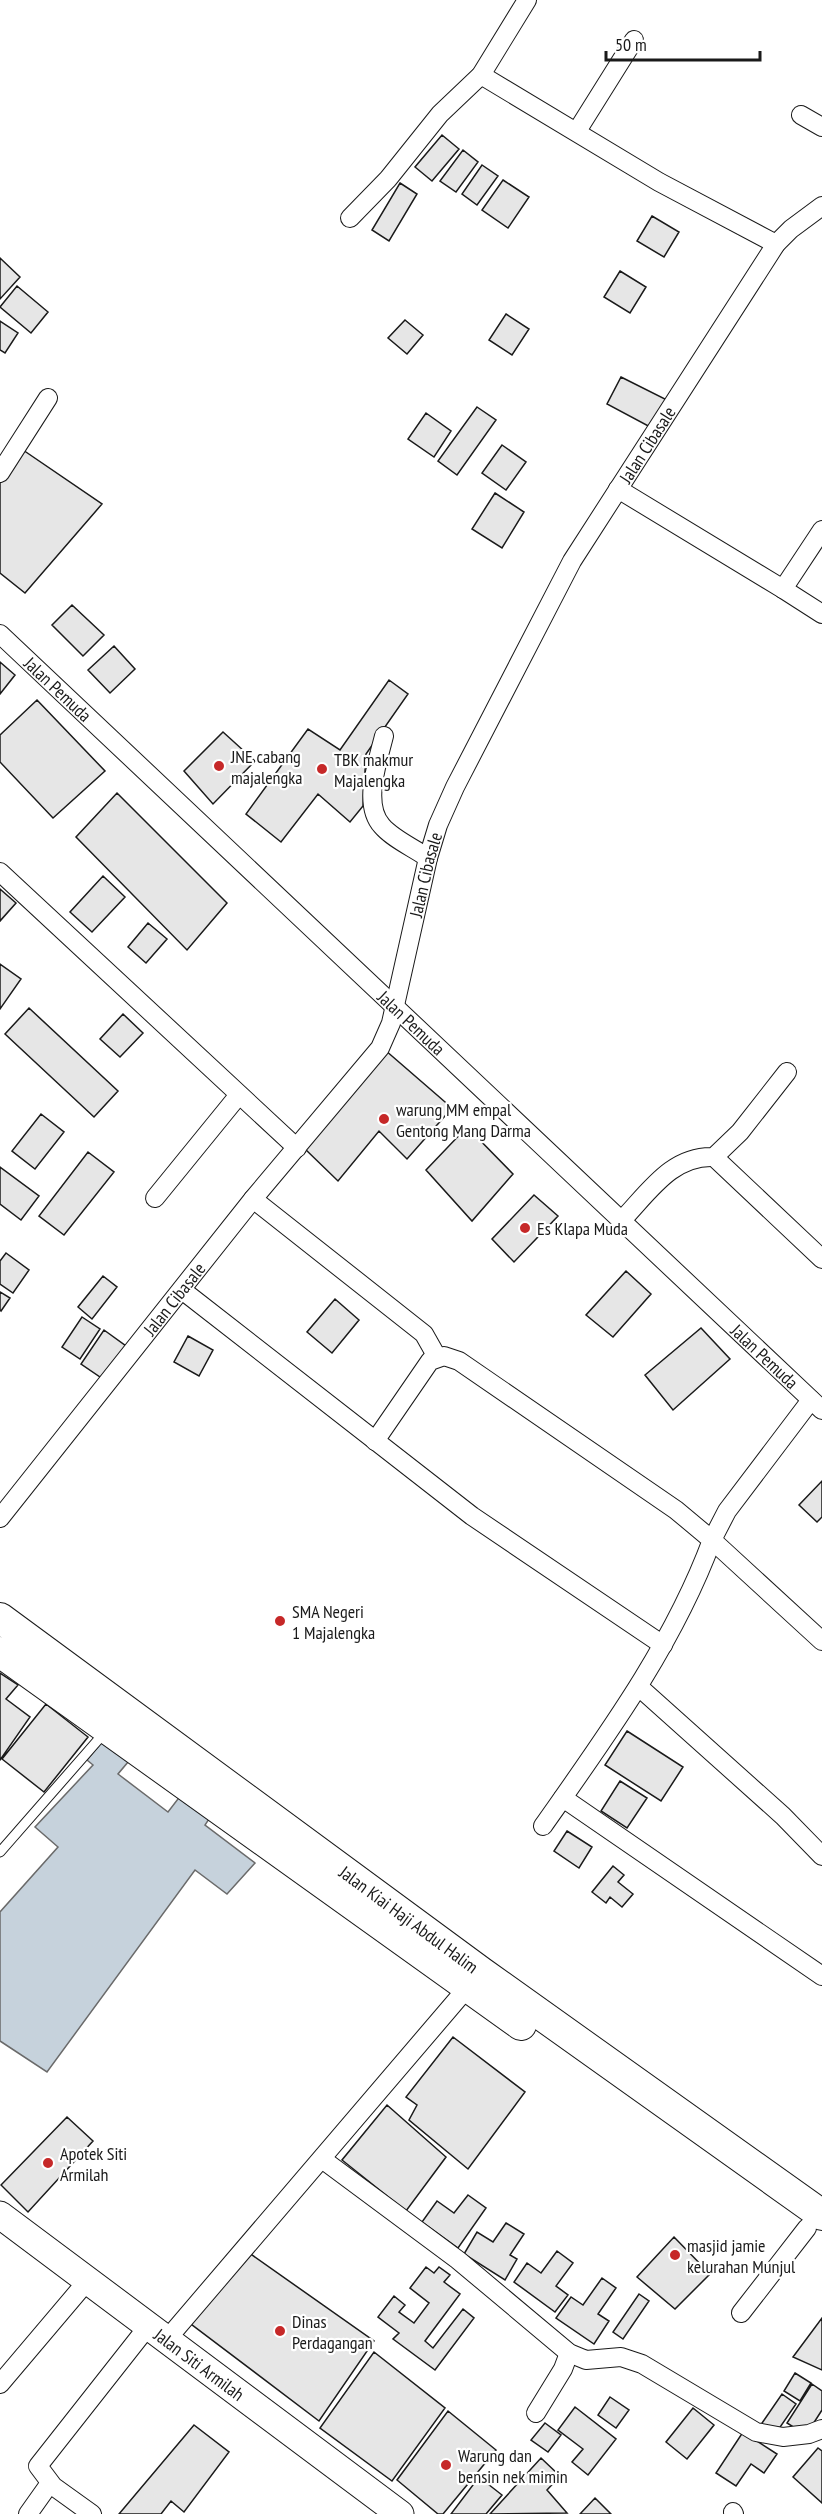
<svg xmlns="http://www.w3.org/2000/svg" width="822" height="2514" viewBox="0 0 822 2514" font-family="'PT Sans Narrow',sans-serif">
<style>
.water{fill:#c6d2dc;stroke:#6a6a6a;stroke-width:1.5}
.building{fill:#e6e6e6;stroke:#1a1a1a;stroke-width:1.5}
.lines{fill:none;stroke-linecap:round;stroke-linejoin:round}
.lane-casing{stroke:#1a1a1a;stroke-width:11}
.street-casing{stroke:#1a1a1a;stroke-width:20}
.secondary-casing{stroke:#1a1a1a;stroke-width:29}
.primary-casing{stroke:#1a1a1a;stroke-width:32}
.lane{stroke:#fff;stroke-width:9}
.street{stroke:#fff;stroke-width:18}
.secondary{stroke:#fff;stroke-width:27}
.primary{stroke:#fff;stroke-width:30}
.poi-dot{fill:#c62828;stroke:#fff;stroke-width:2}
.labels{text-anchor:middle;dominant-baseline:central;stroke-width:4.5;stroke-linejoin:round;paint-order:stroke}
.street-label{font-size:18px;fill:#1a1a1a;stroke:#fff}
.poi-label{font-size:18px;fill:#1a1a1a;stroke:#fff;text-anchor:start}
</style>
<rect width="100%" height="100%" fill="#fff"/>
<path class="water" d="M 102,1742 L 128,1762 L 118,1774 L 168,1812 L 181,1795 L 209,1819 L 205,1825 L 255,1863 L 227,1894 L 195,1870 L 47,2072 L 0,2041 L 0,1912 L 58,1847 L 35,1827 L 93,1765 L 87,1760 Z"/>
<path class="building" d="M 442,135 L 459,149 L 432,181 L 415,167 Z
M 463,150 L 478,162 L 456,192 L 440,181 Z
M 482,165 L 498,176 L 477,205 L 462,194 Z
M 503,180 L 529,197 L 508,228 L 482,210 Z
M 400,183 L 417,194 L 389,241 L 372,230 Z
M 652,216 L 679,232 L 664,257 L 637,241 Z
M 0,258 L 20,277 L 0,299 Z
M 620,271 L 646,287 L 630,313 L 604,297 Z
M 17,286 L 48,312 L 31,333 L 0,307 Z
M 506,314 L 529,329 L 512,355 L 489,340 Z
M 405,320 L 423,335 L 407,354 L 388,338 Z
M 0,321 L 18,333 L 5,353 L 0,350 Z
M 621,377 L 667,400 L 652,428 L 607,404 Z
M 477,407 L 496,420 L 457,475 L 438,461 Z
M 426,413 L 451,431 L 434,457 L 408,439 Z
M 502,445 L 526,462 L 506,490 L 482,473 Z
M 23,450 L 102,504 L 25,593 L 0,573 L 0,483 Z
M 495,493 L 524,512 L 502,548 L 472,529 Z
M 72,605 L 104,635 L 83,656 L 52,625 Z
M 114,646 L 135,669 L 110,693 L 88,670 Z
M 0,662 L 15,675 L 0,694 Z
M 389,680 L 408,694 L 366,754 L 363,806 L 350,822 L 318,794 L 281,842 L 246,814 L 308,729 L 340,750 Z
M 37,700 L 105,771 L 53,818 L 0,762 L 0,735 Z
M 223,732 L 255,761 L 213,804 L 184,771 Z
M 117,793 L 227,903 L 187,950 L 76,837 Z
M 103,876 L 125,897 L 92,932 L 70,912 Z
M 0,889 L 16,903 L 0,921 Z
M 148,923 L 167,939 L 146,963 L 128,947 Z
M 0,964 L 21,979 L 0,1009 Z
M 29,1008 L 118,1091 L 94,1117 L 5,1034 Z
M 123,1014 L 143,1033 L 120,1057 L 100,1039 Z
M 385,1050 L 452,1108 L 407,1159 L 379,1131 L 338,1181 L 304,1148 Z
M 41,1114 L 64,1132 L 35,1169 L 12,1151 Z
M 467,1127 L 513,1174 L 472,1221 L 426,1170 Z
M 88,1152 L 114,1172 L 64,1235 L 39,1216 Z
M 0,1167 L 39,1196 L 21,1220 L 0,1204 Z
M 534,1195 L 558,1216 L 514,1262 L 492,1239 Z
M 6,1253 L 29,1270 L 13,1293 L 0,1284 L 0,1261 Z
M 626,1271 L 651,1294 L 613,1337 L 586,1315 Z
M 103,1276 L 117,1287 L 92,1319 L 78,1307 Z
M 0,1292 L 10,1298 L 1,1311 L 0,1310 Z
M 335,1299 L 359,1320 L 332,1353 L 307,1332 Z
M 82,1317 L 100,1329 L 80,1359 L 62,1347 Z
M 701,1328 L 730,1359 L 673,1410 L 645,1375 Z
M 104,1330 L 126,1346 L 103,1379 L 81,1364 Z
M 188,1336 L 213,1350 L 199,1376 L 174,1362 Z
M 822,1481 L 822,1517 L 817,1522 L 799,1505 Z
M 0,1673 L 18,1685 L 6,1699 L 30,1717 L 0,1760 Z
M 46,1704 L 88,1737 L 44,1792 L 2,1759 Z
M 627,1731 L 683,1767 L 661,1801 L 605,1765 Z
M 620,1781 L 647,1798 L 627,1828 L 601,1811 Z
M 567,1831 L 592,1847 L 579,1868 L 554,1851 Z
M 613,1866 L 624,1875 L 618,1882 L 633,1894 L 622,1907 L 610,1897 L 606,1903 L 592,1892 Z
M 453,2037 L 525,2092 L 468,2169 L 409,2120 L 417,2105 L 406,2097 Z
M 387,2105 L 446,2157 L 406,2211 L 342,2160 Z
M 67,2117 L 93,2141 L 28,2212 L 1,2185 Z
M 468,2195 L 486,2208 L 458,2248 L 422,2222 L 437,2201 L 454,2213 Z
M 506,2223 L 524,2234 L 510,2255 L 517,2259 L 505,2280 L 464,2254 L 477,2232 L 493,2242 Z
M 674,2237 L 710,2274 L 675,2309 L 637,2277 Z
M 245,2250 L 374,2341 L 319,2421 L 187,2321 Z
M 557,2251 L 573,2263 L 556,2286 L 568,2295 L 555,2312 L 514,2282 L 527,2263 L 541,2273 Z
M 426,2267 L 434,2273 L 439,2267 L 450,2275 L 444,2282 L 460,2294 L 425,2341 L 433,2348 L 463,2309 L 474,2318 L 435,2370 L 393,2339 L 399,2333 L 378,2317 L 394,2296 L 405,2305 L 399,2312 L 414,2323 L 429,2303 L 410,2288 Z
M 602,2278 L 616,2288 L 598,2314 L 609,2321 L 594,2344 L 556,2318 L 571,2297 L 583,2305 Z
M 639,2294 L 649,2301 L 623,2339 L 613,2332 Z
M 822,2318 L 822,2370 L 793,2357 Z
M 374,2352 L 445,2408 L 392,2481 L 320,2428 Z
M 795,2373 L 811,2383 L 800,2401 L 784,2391 Z
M 812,2384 L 822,2391 L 822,2410 L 806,2435 L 787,2423 Z
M 782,2394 L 796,2404 L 774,2436 L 760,2426 Z
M 610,2397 L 629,2410 L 616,2428 L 598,2415 Z
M 575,2407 L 616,2439 L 588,2475 L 572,2462 L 583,2449 L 558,2430 Z
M 693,2408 L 714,2425 L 687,2459 L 666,2442 Z
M 448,2411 L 496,2450 L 443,2514 L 438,2514 L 397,2480 Z
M 545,2423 L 561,2435 L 548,2452 L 531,2440 Z
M 194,2425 L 229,2452 L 184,2512 L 171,2501 L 161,2514 L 119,2514 Z
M 743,2432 L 777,2454 L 764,2473 L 751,2464 L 736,2486 L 716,2473 Z
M 818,2448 L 822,2451 L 822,2503 L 793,2477 Z
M 541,2458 L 560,2476 L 547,2490 L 567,2513 L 490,2514 Z
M 479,2477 L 502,2495 L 486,2514 L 451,2514 Z
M 595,2498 L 611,2514 L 580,2514 Z"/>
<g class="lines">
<defs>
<path id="lane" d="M 0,1852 L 105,1732"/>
<g id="street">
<path d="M 481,75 L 659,182 L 776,244"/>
<path d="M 801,115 L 822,127"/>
<path d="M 577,131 L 634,40"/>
<path d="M 350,218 L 388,179 L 440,114 L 481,75 L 527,0"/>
<path d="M 0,473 L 48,398"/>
<path d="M 618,489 L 783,589 L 822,530"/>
<path d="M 783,589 L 822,614"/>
<path id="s1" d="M 0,634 L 822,1410"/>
<path d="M 384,736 C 378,761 362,804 382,826 C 393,839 414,848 428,858"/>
<path d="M 0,872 L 297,1148"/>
<path d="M 714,1157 L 822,1259"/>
<path d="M 155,1198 L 238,1096"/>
<path d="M 253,1199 L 424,1334 L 437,1357"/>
<path d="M 622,1220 C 649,1192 672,1155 714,1157 L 740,1132 L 787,1072"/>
<path d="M 182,1290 L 472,1516 L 663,1645"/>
<path d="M 811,1400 L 727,1511 L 712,1540 L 822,1641"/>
<path d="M 375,1441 L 430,1361 L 444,1356 L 459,1361 L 676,1510 L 712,1540 C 673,1645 607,1735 543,1826"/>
<path id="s2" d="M 0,1518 L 253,1199 L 380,1048 L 391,1023 L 428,858 L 438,825 L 455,787 L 572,561 L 776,244 L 791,229 L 822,206"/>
<path d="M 639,1687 L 783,1816 L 822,1856"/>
<path d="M 563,1798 L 822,1976"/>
<path d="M 322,2159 L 458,2260 L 569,2353 L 586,2360 L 621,2357 L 642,2364 L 756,2432 L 783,2437 L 809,2434 L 822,2429"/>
<path d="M 741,2313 L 807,2228"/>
<path d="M 168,2338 L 467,1988"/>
<path d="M 0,2384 L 88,2280"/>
<path d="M 536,2413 L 563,2369 L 569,2353"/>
<path d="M 733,2512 L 734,2514"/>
<path d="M 28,2514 L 50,2483"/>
<path d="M 92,2514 L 53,2486 L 38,2466 L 149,2325"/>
</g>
<g id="secondary">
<path id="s3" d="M 0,2215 L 400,2514"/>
</g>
<g id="primary">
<path id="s4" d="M 0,1618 L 481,1972 L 822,2215"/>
<path d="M 0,1652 L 521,2025"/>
</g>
</defs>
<use href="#lane" class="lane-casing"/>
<use href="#street" class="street-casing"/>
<use href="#secondary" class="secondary-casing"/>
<use href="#primary" class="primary-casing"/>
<use href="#lane" class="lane"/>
<use href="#street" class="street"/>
<use href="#secondary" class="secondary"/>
<use href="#primary" class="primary"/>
</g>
<g class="poi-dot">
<circle cx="219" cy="766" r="6"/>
<circle cx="322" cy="769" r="6"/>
<circle cx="384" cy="1119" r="6"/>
<circle cx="525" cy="1228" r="6"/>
<circle cx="280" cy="1621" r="6"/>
<circle cx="48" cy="2163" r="6"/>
<circle cx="675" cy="2255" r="6"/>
<circle cx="280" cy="2331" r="6"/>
<circle cx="446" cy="2465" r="6"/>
</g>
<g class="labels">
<g class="street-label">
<text stroke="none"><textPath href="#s2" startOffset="1270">Jalan Cibasale</textPath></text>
<text stroke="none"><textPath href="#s1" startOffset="80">Jalan Pemuda</textPath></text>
<text stroke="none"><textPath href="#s2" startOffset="784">Jalan Cibasale</textPath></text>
<text stroke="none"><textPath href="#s1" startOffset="566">Jalan Pemuda</textPath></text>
<text stroke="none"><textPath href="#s2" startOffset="280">Jalan Cibasale</textPath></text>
<text stroke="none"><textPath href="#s1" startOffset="1052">Jalan Pemuda</textPath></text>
<text stroke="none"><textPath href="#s4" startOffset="508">Jalan Kiai Haji Abdul Halim</textPath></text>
<text stroke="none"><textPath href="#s3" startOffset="249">Jalan Siti Armilah</textPath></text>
</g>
<g class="poi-label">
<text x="231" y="756">JNE cabang<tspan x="231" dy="21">majalengka</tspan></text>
<text x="334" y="759">TBK makmur<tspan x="334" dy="21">Majalengka</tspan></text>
<text x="396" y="1109">warung MM empal<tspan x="396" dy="21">Gentong Mang Darma</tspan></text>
<text x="537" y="1228">Es Klapa Muda</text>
<text x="292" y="1611">SMA Negeri<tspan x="292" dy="21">1 Majalengka</tspan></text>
<text x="60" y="2153">Apotek Siti<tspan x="60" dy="21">Armilah</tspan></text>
<text x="687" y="2245">masjid jamie<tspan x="687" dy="21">kelurahan Munjul</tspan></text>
<text x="292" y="2321">Dinas<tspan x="292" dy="21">Perdagangan</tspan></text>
<text x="458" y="2455">Warung dan<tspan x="458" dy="21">bensin nek mimin</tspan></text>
</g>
</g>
<path d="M606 51v9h154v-9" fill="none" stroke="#1a1a1a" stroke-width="3"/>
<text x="615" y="51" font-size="18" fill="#1a1a1a" stroke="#ffffff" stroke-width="4.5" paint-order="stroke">50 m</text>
</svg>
